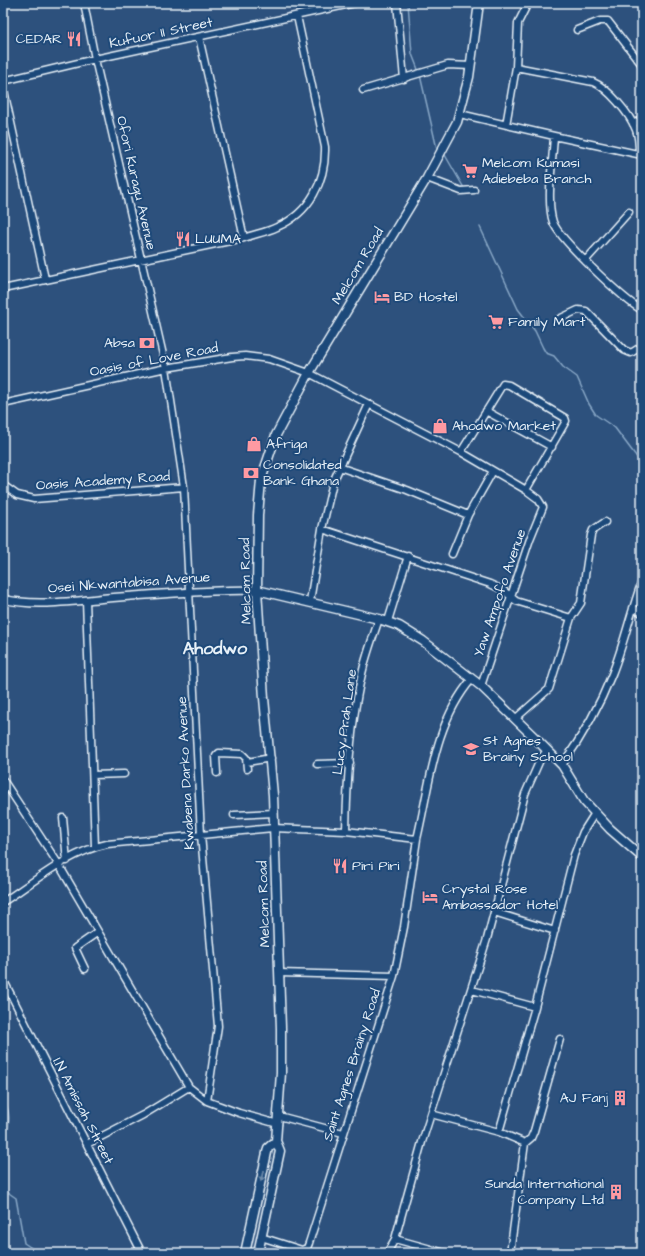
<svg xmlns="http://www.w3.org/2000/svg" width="645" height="1256" viewBox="0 0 645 1256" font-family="'Architects Daughter',sans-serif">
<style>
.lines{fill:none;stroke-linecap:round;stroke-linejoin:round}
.stream{stroke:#88a7c6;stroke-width:1.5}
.minor-casing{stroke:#e8f1f8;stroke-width:9}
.tertiary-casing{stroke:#e8f1f8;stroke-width:10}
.secondary-casing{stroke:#e8f1f8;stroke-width:11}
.minor{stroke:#1f4a7a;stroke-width:6}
.tertiary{stroke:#1f4a7a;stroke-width:7}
.secondary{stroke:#1f4a7a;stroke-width:8}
.oneway{fill:#6f8dac}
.labels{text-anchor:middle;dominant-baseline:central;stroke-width:4;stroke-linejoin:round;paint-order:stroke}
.street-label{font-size:14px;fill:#e8f1f8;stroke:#1f4a7a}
.poi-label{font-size:14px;fill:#e8f1f8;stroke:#1f4a7a;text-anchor:start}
.district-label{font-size:18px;font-weight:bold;fill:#e8f1f8;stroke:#1f4a7a}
</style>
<rect width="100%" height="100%" fill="#2d517d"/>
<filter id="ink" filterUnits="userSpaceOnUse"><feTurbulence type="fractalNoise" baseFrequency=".025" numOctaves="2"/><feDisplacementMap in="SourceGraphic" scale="8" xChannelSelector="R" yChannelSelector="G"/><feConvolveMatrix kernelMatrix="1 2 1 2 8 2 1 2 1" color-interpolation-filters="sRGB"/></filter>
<g filter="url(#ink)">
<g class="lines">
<path class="stream" d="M 408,3 L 412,54 L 419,72
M 420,75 L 437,149
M 445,155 L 464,188
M 480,227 L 518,309 L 535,331 L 543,348 L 546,353 L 554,356 L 563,367 L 577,377 L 589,404 L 596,415 L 615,428 L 642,464
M 3,1099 C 13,1113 8,1129 3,1145
M 3,1189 L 16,1198 L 24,1243 L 39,1253"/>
<defs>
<path id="minor" d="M 84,3 L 95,59 L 166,368 L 184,487 L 201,835 L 218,1026 L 207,1101 L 239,1113 L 278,1124
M 397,3 L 404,79
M 577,30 L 600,21 L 608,21 L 642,65
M 199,37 L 244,238
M 516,67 L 593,82 C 608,88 630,114 636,130 C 639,137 639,146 639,154
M 3,81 L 95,59 L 355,3
M 3,86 L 45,279
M 363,90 L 448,65 L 471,66
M 460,114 L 554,136 L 642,155
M 633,124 L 642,119
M 506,125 L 516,67 L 518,23 L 528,3
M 554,136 C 553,158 546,202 553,222 C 559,239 625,301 642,310
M 427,178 L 461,191 L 474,190
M 585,261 L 629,212
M 3,289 L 244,238 C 255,234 267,232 277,227 C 310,213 326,181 325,147 L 297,16
M 559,319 L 578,310 L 586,311 L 624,350 L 631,353 L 642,346
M 3,404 L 166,368 L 232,357 L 245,356 L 269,359 L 309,373 L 461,452 L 526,490 L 538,499 L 543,507 L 530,539 L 481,686
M 486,411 L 552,447
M 461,452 L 503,384 L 509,385 L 565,418 L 566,421 L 526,490
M 339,467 L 407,490 L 468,515 L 493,471
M 3,485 L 17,495 L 34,499 L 184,487
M 322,529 L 490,584 L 503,590 L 516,601 L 571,618 L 549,689 L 515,719
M 452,554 L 468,515
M 86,600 L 95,847
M 310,601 L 322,529 L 333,482 L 369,404
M 633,608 L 642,613
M 571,618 L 581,603 L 591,535 L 593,530 L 605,522
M 388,621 L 408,556
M 247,762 L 271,758
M 317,764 L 350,763
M 562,765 C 582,737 599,707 612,674 C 624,644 631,611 642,581
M 217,773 L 216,756 L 219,753 L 242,754 L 246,758 L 247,769
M 93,775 L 124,774
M 3,780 L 59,865 L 189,1087 L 207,1101
M 234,815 L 274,813
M 63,818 L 67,861
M 346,831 C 347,779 350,725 362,674 C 366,655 373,637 379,619
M 3,902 C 35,881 69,852 107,844 L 273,828 L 346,831 L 417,839 C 430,784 434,723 472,679
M 494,912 L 555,931
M 85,969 L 75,948 L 98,932
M 279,973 L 394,976
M 3,979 L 142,1253
M 472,990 L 535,1007 L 499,1132
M 535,1007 L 574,855 L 583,832 L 595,813
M 431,1114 L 499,1132 L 525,1143
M 279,1116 L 343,1133
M 87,1144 L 143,1115 L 189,1087
M 261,1237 L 302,1250 L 307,1248 L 309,1243 L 394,976 L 404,927 L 417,839
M 395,1239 L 445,1253
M 387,1253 L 395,1239 L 422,1142 L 487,939 L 525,794 L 540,760 L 547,750
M 510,1253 L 525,1143 L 531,1138 L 534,1131 L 560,1039"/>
<path id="tertiary" d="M 3,599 C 34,607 75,601 107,598 C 157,594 207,590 257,590"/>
<path id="secondary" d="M 257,590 L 379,619 L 399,626 L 423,641 L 481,686 L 534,737 L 562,765 L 584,801 L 610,829 L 642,857
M 245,1253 L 268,1148 L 276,1141 L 281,1073 L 281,1028 L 273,795 L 264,698 L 257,590 L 258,515 L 261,480 L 276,435 L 309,373 L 427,178 L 457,122 L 469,77 L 479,3
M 258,1253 L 280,1151 L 276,1141"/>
</defs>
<use href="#minor" class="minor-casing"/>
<use href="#tertiary" class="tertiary-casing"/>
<use href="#secondary" class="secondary-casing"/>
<use href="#minor" class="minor"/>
<use href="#tertiary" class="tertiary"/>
<use href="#secondary" class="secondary"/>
</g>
<defs><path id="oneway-solid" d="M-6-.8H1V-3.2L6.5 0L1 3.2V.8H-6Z"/></defs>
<use class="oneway" href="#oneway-solid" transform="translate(262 1176) rotate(102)"/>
</g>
<defs>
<symbol id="restaurant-bare" viewBox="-9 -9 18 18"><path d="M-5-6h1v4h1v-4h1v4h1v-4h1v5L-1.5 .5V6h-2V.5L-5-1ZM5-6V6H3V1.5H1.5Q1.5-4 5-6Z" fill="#ff9aa2" stroke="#1f4a7a" stroke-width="2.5" paint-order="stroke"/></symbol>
<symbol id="supermarket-bare" viewBox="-9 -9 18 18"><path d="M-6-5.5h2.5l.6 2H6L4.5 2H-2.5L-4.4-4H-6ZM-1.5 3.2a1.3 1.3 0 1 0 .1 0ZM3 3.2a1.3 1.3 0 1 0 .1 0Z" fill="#ff9aa2" stroke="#1f4a7a" stroke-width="2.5" paint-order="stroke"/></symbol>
<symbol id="hotel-bare" viewBox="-9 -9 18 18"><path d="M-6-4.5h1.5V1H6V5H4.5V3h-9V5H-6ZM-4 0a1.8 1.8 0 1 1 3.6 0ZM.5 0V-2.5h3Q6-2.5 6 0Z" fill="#ff9aa2" stroke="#1f4a7a" stroke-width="2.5" paint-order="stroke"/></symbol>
<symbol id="bank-bare" viewBox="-9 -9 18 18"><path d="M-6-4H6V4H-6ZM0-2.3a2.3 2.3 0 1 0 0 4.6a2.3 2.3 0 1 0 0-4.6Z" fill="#ff9aa2" stroke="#1f4a7a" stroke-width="2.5" paint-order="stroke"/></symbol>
<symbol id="shop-bare" viewBox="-9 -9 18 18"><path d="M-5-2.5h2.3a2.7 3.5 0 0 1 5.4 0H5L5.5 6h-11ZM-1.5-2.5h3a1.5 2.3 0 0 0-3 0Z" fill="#ff9aa2" stroke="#1f4a7a" stroke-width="2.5" paint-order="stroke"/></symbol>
<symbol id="school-bare" viewBox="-9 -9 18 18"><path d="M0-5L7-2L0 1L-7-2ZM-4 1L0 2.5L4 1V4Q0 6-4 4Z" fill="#ff9aa2" stroke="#1f4a7a" stroke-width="2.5" paint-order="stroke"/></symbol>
<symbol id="building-bare" viewBox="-9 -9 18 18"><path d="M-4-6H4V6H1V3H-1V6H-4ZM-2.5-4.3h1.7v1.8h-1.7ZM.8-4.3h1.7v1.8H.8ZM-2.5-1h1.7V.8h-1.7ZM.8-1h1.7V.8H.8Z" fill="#ff9aa2" stroke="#1f4a7a" stroke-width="2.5" paint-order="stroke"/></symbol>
</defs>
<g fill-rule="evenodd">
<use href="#restaurant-bare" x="63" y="28" width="22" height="22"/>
<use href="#supermarket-bare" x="459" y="160" width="22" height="22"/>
<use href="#restaurant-bare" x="172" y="228" width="22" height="22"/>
<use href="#hotel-bare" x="371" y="286" width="22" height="22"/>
<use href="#supermarket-bare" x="485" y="311" width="22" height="22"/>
<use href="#bank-bare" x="136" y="332" width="22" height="22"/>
<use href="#shop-bare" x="429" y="415" width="22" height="22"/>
<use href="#shop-bare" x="243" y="433" width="22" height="22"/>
<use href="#bank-bare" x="240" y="462" width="22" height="22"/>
<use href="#school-bare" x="460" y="738" width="22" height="22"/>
<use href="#restaurant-bare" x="329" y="855" width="22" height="22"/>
<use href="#hotel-bare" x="419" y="886" width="22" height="22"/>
<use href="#building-bare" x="609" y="1087" width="22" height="22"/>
<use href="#building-bare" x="605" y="1181" width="22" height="22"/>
</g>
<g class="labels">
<g class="street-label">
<text transform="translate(161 33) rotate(-12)">Kufuor II Street</text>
<text transform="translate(136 183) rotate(77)">Ofori Kuragu Avenue</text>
<text transform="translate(358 266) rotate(-59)">Melcom Road</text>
<text transform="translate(154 360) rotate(-11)">Oasis of Love Road</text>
<text transform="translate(103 481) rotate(-4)">Oasis Academy Road</text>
<text transform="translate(246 581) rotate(-91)">Melcom Road</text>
<text transform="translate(129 583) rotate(-4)">Osei Nkwantabisa Avenue</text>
<text transform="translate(500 593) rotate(-71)">Yaw Ampofo Avenue</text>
<text transform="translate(345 722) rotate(-82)">Lucy Prah Lane</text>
<text transform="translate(186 773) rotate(-93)">Kwabena Darko Avenue</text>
<text transform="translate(264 904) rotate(-92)">Melcom Road</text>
<text transform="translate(352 1065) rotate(-72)">Saint Agnes Brainy Road</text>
<text transform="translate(83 1111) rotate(63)">I.N Amissah Street</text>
</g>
<g class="poi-label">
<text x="62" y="39" text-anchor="end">CEDAR</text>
<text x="482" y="163">Melcom Kumasi<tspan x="482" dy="16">Adiebeba Branch</tspan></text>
<text x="195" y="239">LUUMA</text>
<text x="394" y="297">BD Hostel</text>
<text x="508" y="322">Family Mart</text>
<text x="135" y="343" text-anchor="end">Absa</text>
<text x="452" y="426">Ahodwo Market</text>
<text x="266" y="444">Afriga</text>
<text x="263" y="465">Consolidated<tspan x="263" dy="16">Bank Ghana</tspan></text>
<text x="483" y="741">St Agnes<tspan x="483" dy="16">Brainy School</tspan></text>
<text x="352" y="866">Piri Piri</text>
<text x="442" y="889">Crystal Rose<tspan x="442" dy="16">Ambassador Hotel</tspan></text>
<text x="608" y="1098" text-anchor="end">AJ Fanj</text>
<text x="604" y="1184" text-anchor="end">Sunda International<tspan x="604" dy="16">Company Ltd</tspan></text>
</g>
<g class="district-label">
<text x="215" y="648">Ahodwo</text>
</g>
</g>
<rect width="645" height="1256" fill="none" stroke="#1f4a7a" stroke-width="16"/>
<rect x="8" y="8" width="629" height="1240" fill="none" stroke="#e8f1f8" stroke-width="1.5" filter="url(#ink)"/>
</svg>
